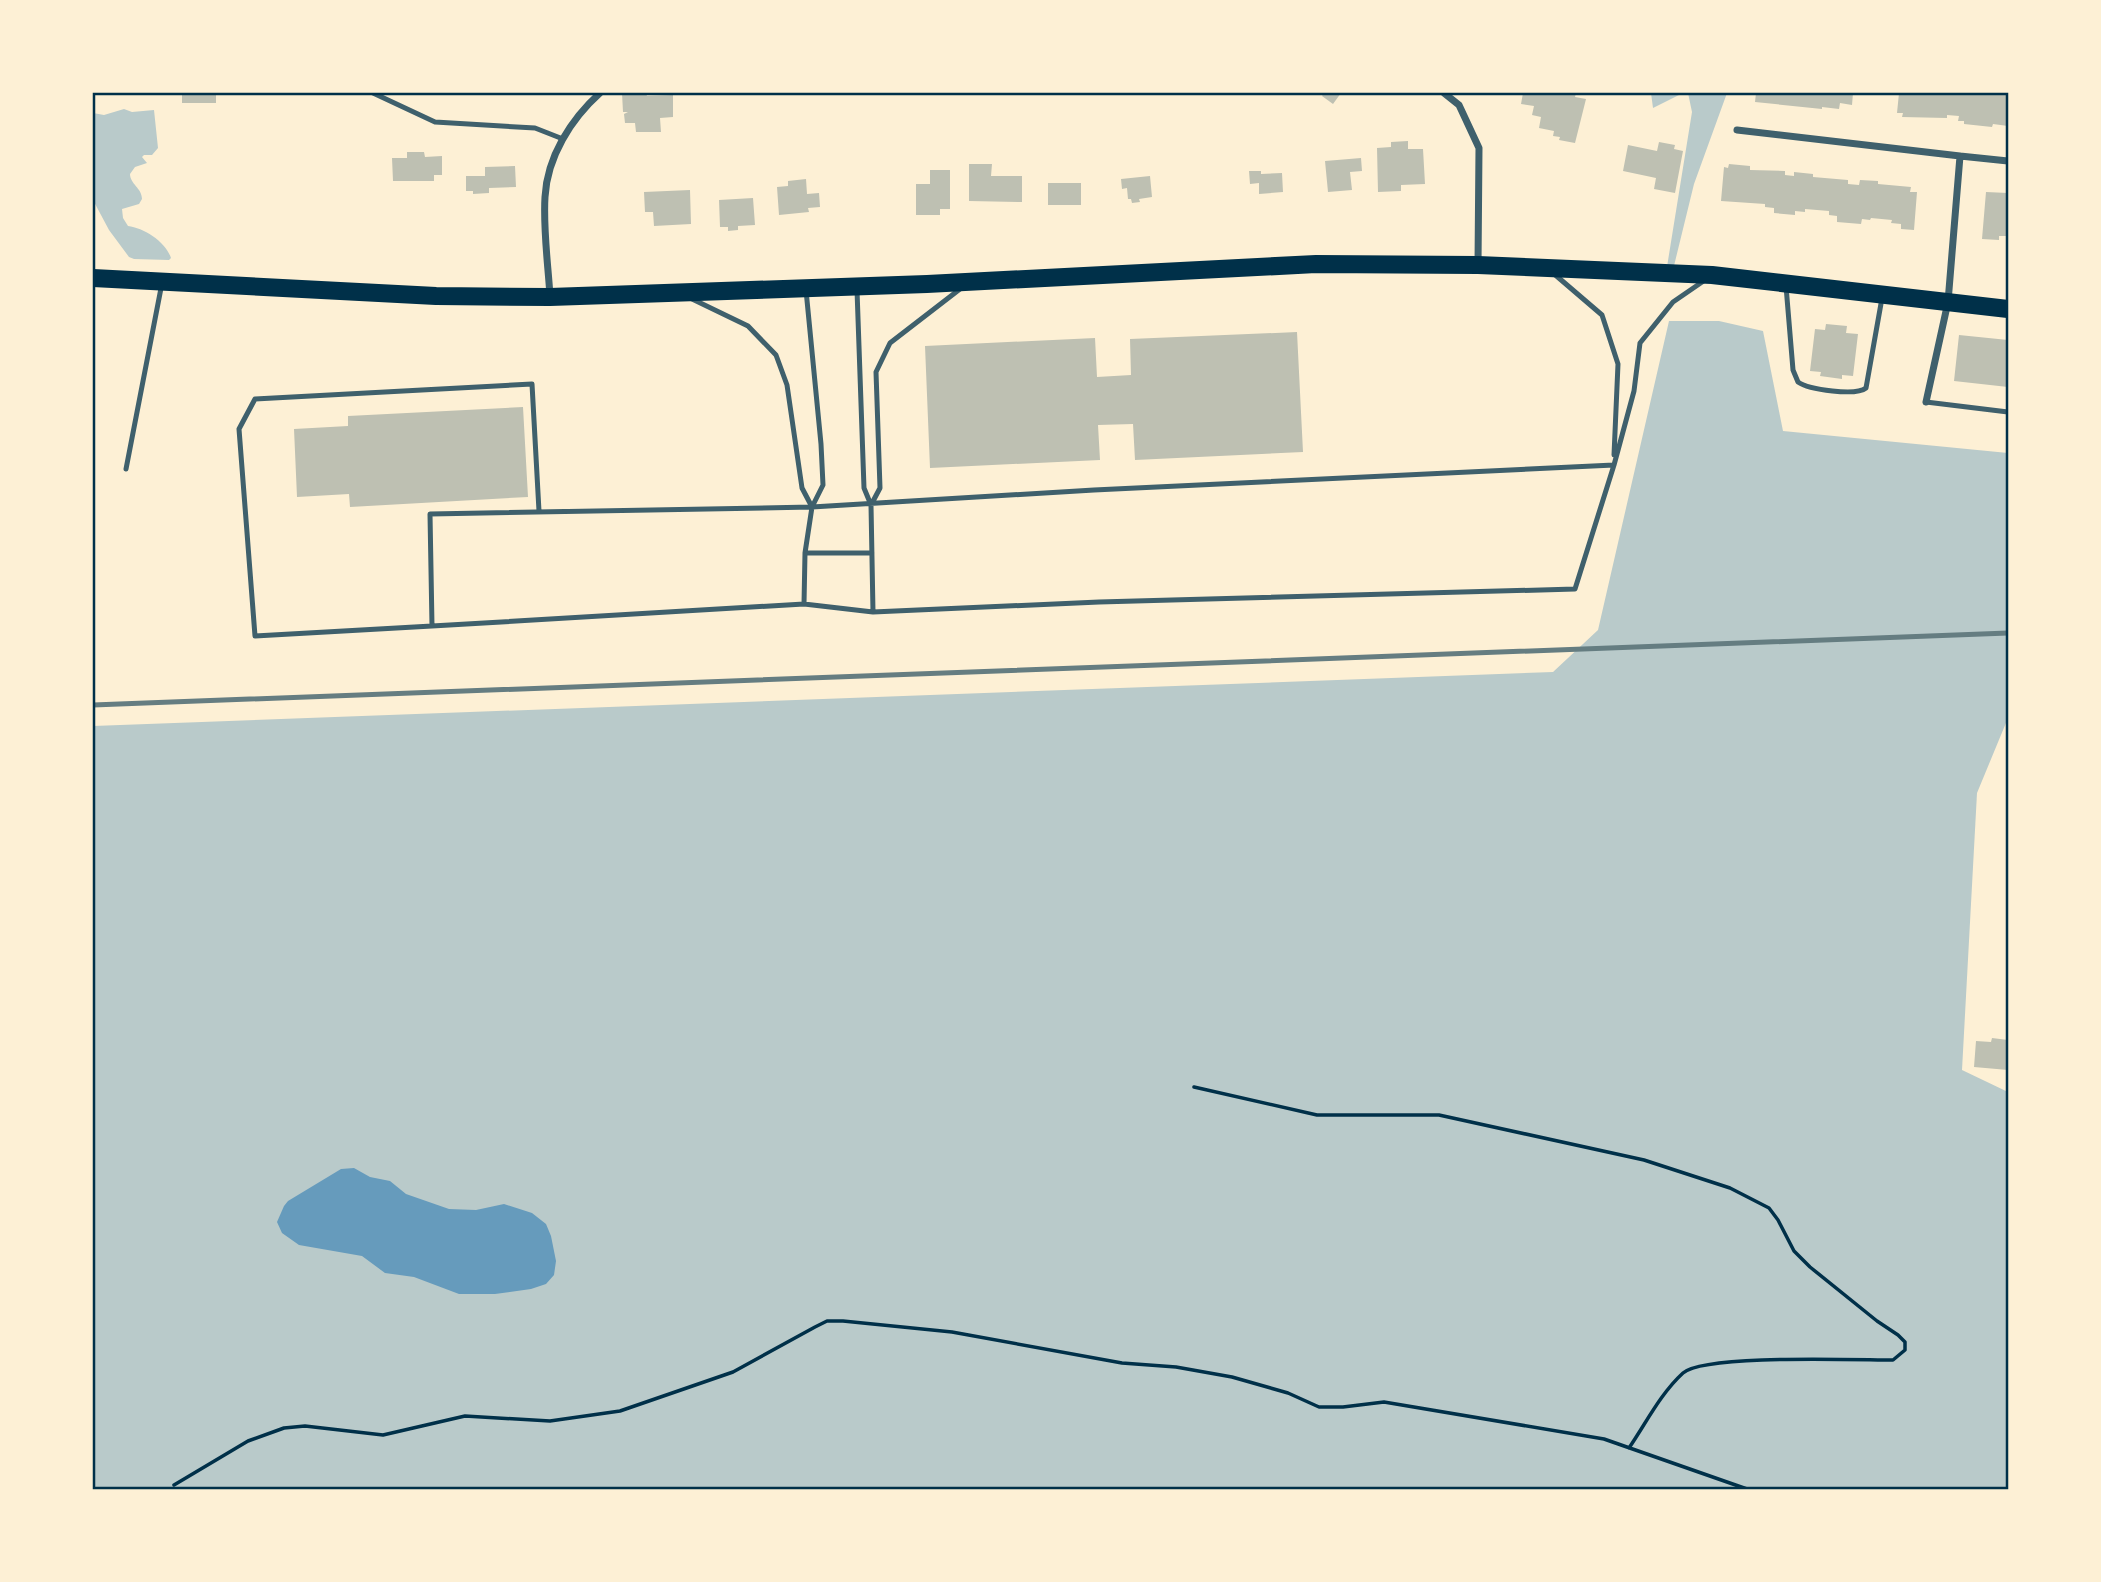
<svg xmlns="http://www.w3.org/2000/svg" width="2101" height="1582" viewBox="0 0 2101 1582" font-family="Merriweather,serif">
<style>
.green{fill:#b9caca}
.water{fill:#669bbc}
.building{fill:#bec0b2}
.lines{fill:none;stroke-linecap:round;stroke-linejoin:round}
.path{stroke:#003049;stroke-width:3.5}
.service{stroke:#3f606c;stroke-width:5}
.minor{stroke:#3f606c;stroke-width:7}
.primary{stroke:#003049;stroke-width:18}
.rail{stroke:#657d81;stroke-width:5}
.neatline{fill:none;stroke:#003049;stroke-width:2.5}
</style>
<rect width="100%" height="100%" fill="#fdf0d5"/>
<path class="green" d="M 1651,93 L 1683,93 L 1653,108 Z
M 1688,93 L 1727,93 L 1694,184 L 1672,274 L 1666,273 L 1692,112 Z
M 124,109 L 132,112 L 154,110 L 158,148 L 152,155 L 144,155 L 142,157 L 147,163 L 135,167 L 130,174 C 130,184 142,188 142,199 L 139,204 L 122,209 L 123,218 L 128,226 C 144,228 166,242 171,258 L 169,260 L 134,259 L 129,257 L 109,230 L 93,200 L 93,113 L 104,115 Z
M 1669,321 L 1719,321 L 1763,331 L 1783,431 L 2008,453 L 2008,718 L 1977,793 L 1962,1070 L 2008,1092 L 2008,1489 L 93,1489 L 93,726 L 1553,672 L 1598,630 Z"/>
<path class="water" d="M 354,1168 L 370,1177 L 390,1181 L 406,1194 L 449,1209 L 476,1210 L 504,1204 L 532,1213 L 546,1224 L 551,1236 L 556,1261 L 554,1275 L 546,1284 L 531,1289 L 495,1294 L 459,1294 L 414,1277 L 385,1273 L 362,1256 L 299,1245 L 282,1233 L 277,1222 L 284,1206 L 288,1201 L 341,1169 Z"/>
<path class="building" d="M 182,93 L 216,93 L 216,103 L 182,103 Z
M 622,93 L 646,93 L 647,96 L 673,95 L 673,117 L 660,118 L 661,132 L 636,132 L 635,123 L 625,123 L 624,114 L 628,112 L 623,112 Z
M 1324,93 L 1341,93 L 1333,104 L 1322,96 Z
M 1523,93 L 1576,93 L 1575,97 L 1586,99 L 1575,143 L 1559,140 L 1560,137 L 1553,136 L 1554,131 L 1539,128 L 1541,117 L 1532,115 L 1534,106 L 1521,104 Z
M 1756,93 L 1853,93 L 1852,105 L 1840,103 L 1839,109 L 1822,107 L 1822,109 L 1755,102 Z
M 1899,93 L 2008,93 L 2008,126 L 1993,124 L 1992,127 L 1964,124 L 1964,121 L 1958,121 L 1959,116 L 1947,115 L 1947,118 L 1902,117 L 1903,113 L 1897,113 Z
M 1408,141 L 1408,149 L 1423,149 L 1425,184 L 1401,185 L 1401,191 L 1378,192 L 1377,148 L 1391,147 L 1391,142 Z
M 1659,142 L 1675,145 L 1674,149 L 1683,151 L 1675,193 L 1654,189 L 1656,178 L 1623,171 L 1628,145 L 1657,151 Z
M 407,152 L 424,152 L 425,157 L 442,156 L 442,175 L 434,175 L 434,181 L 393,181 L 392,158 L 407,158 Z
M 1361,158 L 1362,171 L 1350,172 L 1352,190 L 1328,192 L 1325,161 Z
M 969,164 L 992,164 L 991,176 L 1022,176 L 1022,202 L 969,201 Z
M 1729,164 L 1750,166 L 1750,170 L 1785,171 L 1785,175 L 1794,176 L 1794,172 L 1813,174 L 1813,177 L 1848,180 L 1848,184 L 1859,185 L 1860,180 L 1878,181 L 1878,184 L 1911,187 L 1910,192 L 1917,192 L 1914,230 L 1901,229 L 1901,224 L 1891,223 L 1892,220 L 1871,218 L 1870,220 L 1862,219 L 1861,224 L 1837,222 L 1837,216 L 1829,215 L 1829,211 L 1805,209 L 1805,212 L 1795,211 L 1795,215 L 1774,213 L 1774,208 L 1765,207 L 1765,204 L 1721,201 L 1724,167 L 1728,168 Z
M 515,166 L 516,187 L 489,188 L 489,193 L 473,194 L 473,191 L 466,191 L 466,176 L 485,176 L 485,167 Z
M 930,170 L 950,170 L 950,209 L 940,209 L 940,215 L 916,215 L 916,184 L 930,184 Z
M 1249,171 L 1261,171 L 1261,174 L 1282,173 L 1283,192 L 1259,194 L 1259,183 L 1250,184 Z
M 1150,176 L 1152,197 L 1139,199 L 1140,202 L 1132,203 L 1131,199 L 1128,199 L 1127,188 L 1122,189 L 1121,179 Z
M 806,179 L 807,194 L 819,193 L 820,207 L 808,208 L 809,212 L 779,215 L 777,187 L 788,186 L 788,181 Z
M 1048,183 L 1081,183 L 1081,205 L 1048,205 Z
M 690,190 L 691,224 L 654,226 L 653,212 L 645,212 L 644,192 Z
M 1986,192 L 2008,193 L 2008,234 L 2007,236 L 1999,236 L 1999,240 L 1982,239 Z
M 753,198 L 755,225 L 738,226 L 738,230 L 728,231 L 728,227 L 720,227 L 719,200 Z
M 1826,324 L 1847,326 L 1846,333 L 1858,334 L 1853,376 L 1842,375 L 1842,379 L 1820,376 L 1821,372 L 1810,371 L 1815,329 L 1825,330 Z
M 1297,332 L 1303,452 L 1135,460 L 1133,424 L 1098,425 L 1100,460 L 930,468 L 925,346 L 1095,338 L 1097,377 L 1131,375 L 1130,339 Z
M 1959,335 L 2008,340 L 2008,387 L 1954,381 Z
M 523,407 L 528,497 L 350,507 L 349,494 L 297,497 L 294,429 L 348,426 L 348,416 Z
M 1992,1038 L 2008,1040 L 2008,1070 L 1974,1067 L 1976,1041 L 1991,1042 Z"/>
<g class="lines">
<path class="path" d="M 1194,1087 L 1317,1115 L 1439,1115 L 1644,1160 L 1730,1188 L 1769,1208 L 1778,1220 L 1794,1251 L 1810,1267 L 1877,1321 L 1898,1335 L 1905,1342 L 1905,1350 L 1893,1360 C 1857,1360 1704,1354 1683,1373 C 1661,1393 1646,1423 1629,1448
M 174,1485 L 248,1441 L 284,1428 L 305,1426 L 383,1435 L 465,1416 L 550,1421 L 620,1411 L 733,1372 L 815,1327 L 827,1321 L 843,1321 L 952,1332 L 1122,1363 L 1176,1367 L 1232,1377 L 1288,1393 L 1319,1407 L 1343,1407 L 1384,1402 L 1604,1439 L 1747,1489"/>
<path class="service" d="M 373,93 L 435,122 L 535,128 L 563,139
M 1553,273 L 1602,315 L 1618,364 L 1614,455
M 1786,286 L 1793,370 L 1798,382 C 1809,390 1856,396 1866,388 L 1882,298
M 857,290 L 864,488 L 871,505 L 873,612 L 1099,602 L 1575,589 L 1614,465 L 1634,391 L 1640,343 L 1673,302 L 1705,280
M 690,298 L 748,326 L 776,355 L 787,385 L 802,488 L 812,507
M 1926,402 L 2008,412
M 126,469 L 162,283
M 871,505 L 880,488 L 876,372 L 890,343 L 960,289
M 539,511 L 532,384 L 255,399 L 239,429 L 255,636 L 432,626 L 430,514 L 812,507 L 1094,490 L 1614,465
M 805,553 L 872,553
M 804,604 L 873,612
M 432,626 L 804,604 L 805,553 L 812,507 L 823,485 L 821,444 L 806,290"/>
<path class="minor" d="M 1444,93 L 1459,105 L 1479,148 L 1478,265
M 1737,130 L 1960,156 L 1948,302 L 1926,402
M 1960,156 L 2008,161
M 550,296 C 548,264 543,229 545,197 C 547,157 571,119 600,93"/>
<path class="primary" d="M 93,278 L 436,296 L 550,297 L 927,284 L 1316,264 L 1478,265 L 1712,275 L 2008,309"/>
<path class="rail" d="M 93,705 L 2008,633"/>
</g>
<rect width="2101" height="1582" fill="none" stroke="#fdf0d5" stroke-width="189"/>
<rect x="94" y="94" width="1913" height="1394" class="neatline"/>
</svg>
